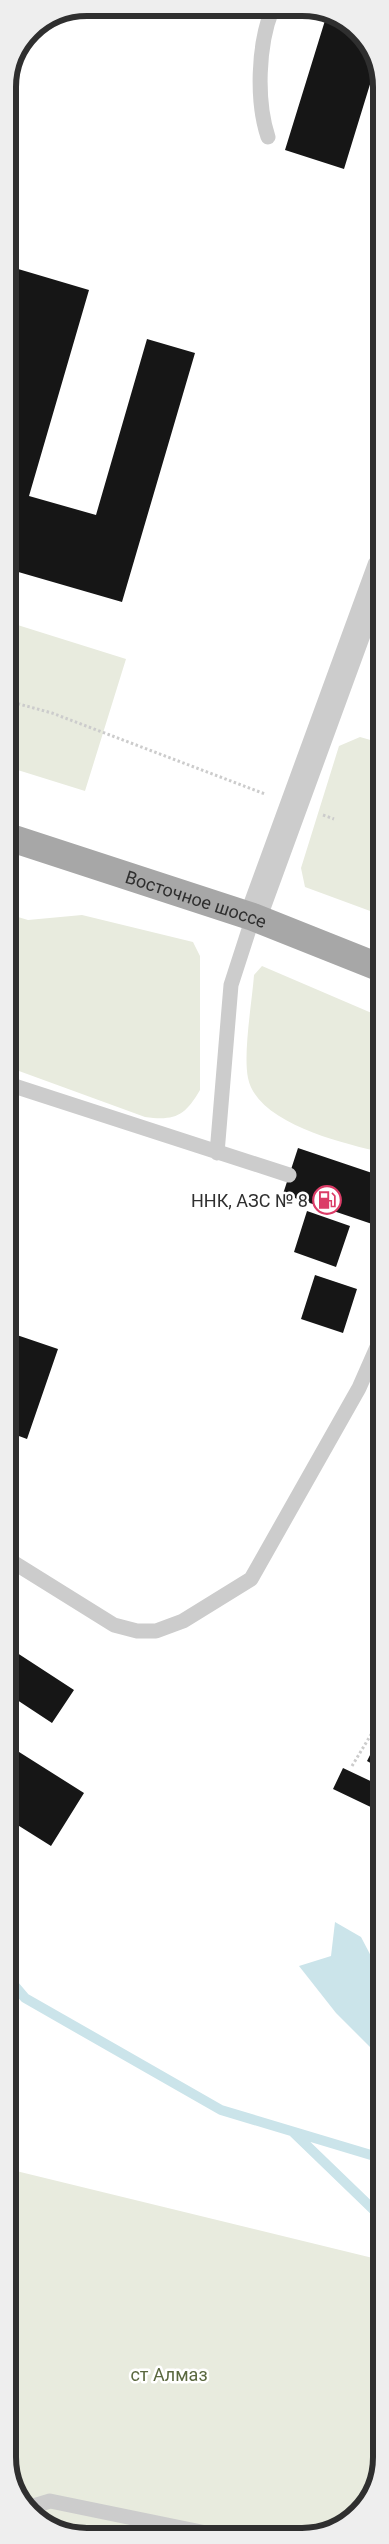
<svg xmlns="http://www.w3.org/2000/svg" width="389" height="2544" viewBox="0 0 389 2544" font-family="Roboto,sans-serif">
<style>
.green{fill:#e8ebde}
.water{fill:#cbe4ea}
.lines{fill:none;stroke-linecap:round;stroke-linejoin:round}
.stream{stroke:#cbe4ea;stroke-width:10}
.building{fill:#161616}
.path{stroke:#ccc;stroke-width:3;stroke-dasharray:2.5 2.5;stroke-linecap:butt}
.service{stroke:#ccc;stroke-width:15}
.minor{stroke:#ccc;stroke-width:28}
.primary{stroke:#a7a7a7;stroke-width:28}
.labels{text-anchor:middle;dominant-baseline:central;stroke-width:5;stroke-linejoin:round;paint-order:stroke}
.street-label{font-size:18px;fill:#2f2f2f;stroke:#fff}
.poi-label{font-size:18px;fill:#2f2f2f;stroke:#fff;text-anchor:end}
.park-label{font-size:18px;fill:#5a683f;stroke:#fff}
.rim{fill:none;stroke:#2f2f2f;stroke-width:6}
</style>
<rect width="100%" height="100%" fill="#fff"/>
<path class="green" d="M 8,622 L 126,659 L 85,791 L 8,767 Z
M 360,737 L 381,743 L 381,915 L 305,887 L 301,868 L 339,746 Z
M 8,914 L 28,920 L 82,915 L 193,942 L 200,956 L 200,1090 C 185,1116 175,1121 145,1117 L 8,1067 Z
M 262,966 L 381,1017 L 381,1152 C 342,1143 257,1123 248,1078 C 243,1053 252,1002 254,975 Z
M 8,2169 L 381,2260 L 381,2457 L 361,2509 L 307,2536 L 67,2534 L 27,2509 L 8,2462 Z"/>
<path class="water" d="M 335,1922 L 361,1937 L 372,1958 L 381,1951 L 381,2058 L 336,2013 L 299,1966 L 331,1956 Z"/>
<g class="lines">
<path class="stream" d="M 8,1978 L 25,1998 L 221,2110 L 381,2158
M 294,2133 L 381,2217"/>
</g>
<path class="building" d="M 327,14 L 362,35 L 375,68 L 344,169 L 285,150 Z
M 8,266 L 89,290 L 29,496 L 96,515 L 147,339 L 195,353 L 122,602 L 8,569 Z
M 298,1148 L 381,1176 L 381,1217 L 378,1226 L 283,1194 Z
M 307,1211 L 350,1226 L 336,1267 L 294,1252 Z
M 315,1275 L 357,1289 L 343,1333 L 301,1319 Z
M 8,1332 L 58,1349 L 27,1439 L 8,1432 Z
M 373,1546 L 381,1547 L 381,1562 L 372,1562 Z
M 381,1587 L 381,1604 L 377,1605 L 373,1590 Z
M 8,1647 L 74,1690 L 52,1723 L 8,1694 Z
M 8,1745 L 84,1793 L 51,1846 L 8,1819 Z
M 374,1747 L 381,1751 L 381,1769 L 367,1761 Z
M 343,1768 L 381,1786 L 379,1811 L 333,1789 Z"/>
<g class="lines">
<path class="path" d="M 8,701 L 52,713 L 265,794
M 323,815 L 334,819
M 352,1766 L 381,1718"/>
<path class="service" d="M 268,137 C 256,101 258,45 272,10
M 8,1084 L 289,1175
M 217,1153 L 231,985 L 253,917
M 8,1559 L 114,1625 L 137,1631 L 156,1631 L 183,1621 L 251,1579 L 359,1388 L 381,1338
M 27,2508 L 50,2501 L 216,2535"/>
<path class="minor" d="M 253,917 L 381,567"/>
<path class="primary" id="s1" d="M 8,837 L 253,917 L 381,968"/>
</g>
<defs>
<symbol id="fuel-ring" viewBox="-11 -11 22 22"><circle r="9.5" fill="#fff" stroke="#db3c67" stroke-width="1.5"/><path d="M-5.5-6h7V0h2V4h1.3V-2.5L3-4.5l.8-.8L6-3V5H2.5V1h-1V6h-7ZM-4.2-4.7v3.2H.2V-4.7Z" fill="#db3c67"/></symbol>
</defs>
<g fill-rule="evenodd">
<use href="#fuel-ring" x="311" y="1184" width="32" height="32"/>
</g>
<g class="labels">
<g class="street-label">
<text stroke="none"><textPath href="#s1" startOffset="198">Восточное шоссе</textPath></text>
</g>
<g class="poi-label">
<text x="308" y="1200">ННК, АЗС № 8</text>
</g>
<g class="park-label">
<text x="169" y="2374">ст Алмаз</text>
</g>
</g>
<path d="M0 0H389V2544H0ZM87 16H302A71 71 0 0 1 373 87V2457A71 71 0 0 1 302 2528H87A71 71 0 0 1 16 2457V87A71 71 0 0 1 87 16Z" fill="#eee" fill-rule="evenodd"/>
<path class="rim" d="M87 16H302A71 71 0 0 1 373 87V2457A71 71 0 0 1 302 2528H87A71 71 0 0 1 16 2457V87A71 71 0 0 1 87 16Z"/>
</svg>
